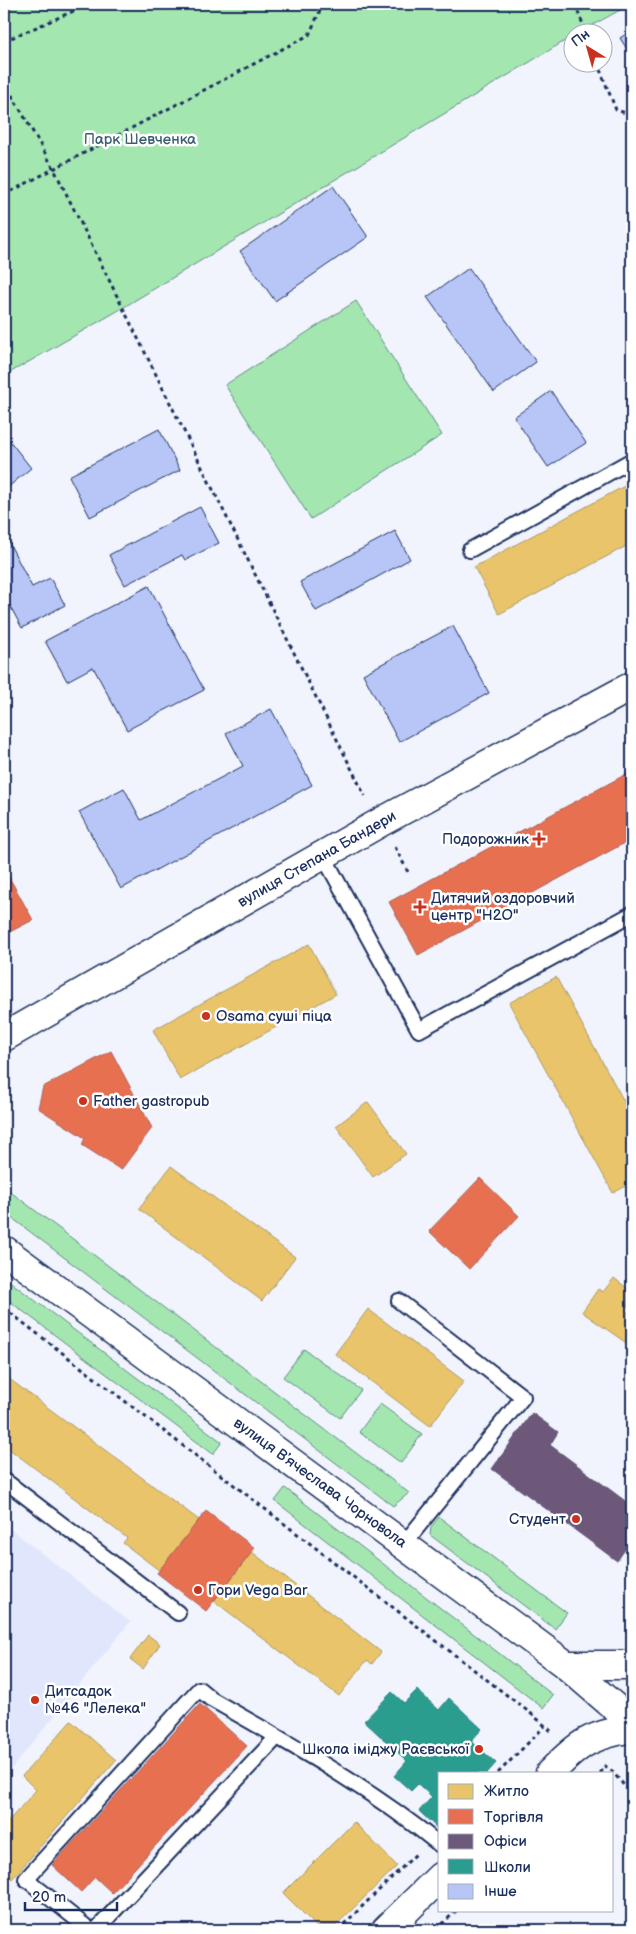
<svg xmlns="http://www.w3.org/2000/svg" width="636" height="1934" viewBox="0 0 636 1934" font-family="'Balsamiq Sans',sans-serif">
<style>
.built{fill:#e0e6fb}
.green{fill:#a4e6b0;stroke:#608a87}
.homes{fill:#e9c46a;stroke:#ab9766}
.shops{fill:#e76f51;stroke:#aa5c55}
.offices{fill:#6d597a;stroke:#544c72}
.schools{fill:#2a9d8f;stroke:#267c80}
.building{fill:#b7c6f6;stroke:#1b2f5e}
.lines{fill:none;stroke-linecap:round;stroke-linejoin:round}
.service-casing{stroke:#1b2f5e;stroke-width:18}
.minor-casing{stroke:#1b2f5e;stroke-width:31}
.secondary-casing{stroke:#1b2f5e;stroke-width:31}
.primary-casing{stroke:#1b2f5e;stroke-width:31}
.path{stroke:#1b2f5e;stroke-width:3;stroke-dasharray:4 4;stroke-linecap:butt}
.service{stroke:#fff;stroke-width:14}
.minor{stroke:#fff;stroke-width:28}
.secondary{stroke:#fff;stroke-width:28}
.primary{stroke:#fff;stroke-width:28}
.poi-dot{fill:#c8321e;stroke:#fff;stroke-width:2}
.labels{text-anchor:middle;dominant-baseline:central;stroke-width:5;stroke-linejoin:round;paint-order:stroke}
.park-label{font-size:15px;fill:#3d5d72;stroke:#fff}
.poi-label{font-size:15px;fill:#1b2f5e;stroke:#fff;text-anchor:start}
.street-label{font-size:15px;fill:#1b2f5e;stroke:#fff}
</style>
<rect width="100%" height="100%" fill="#f1f4fd"/>
<filter id="ink" filterUnits="userSpaceOnUse"><feTurbulence type="fractalNoise" baseFrequency=".02" numOctaves="2"/><feDisplacementMap in="SourceGraphic" scale="10" xChannelSelector="R" yChannelSelector="G"/><feConvolveMatrix kernelMatrix="1 2 1 2 8 2 1 2 1" color-interpolation-filters="sRGB"/></filter>
<g filter="url(#ink)">
<path class="built" d="M 4,1524 L 130,1622 L 4,1778 Z"/>
<path class="green" d="M 4,4 L 631,4 L 580,32 L 574,32 L 573,36 L 114,313 L 4,376 Z
M 356,301 L 442,435 L 311,519 L 225,385 Z
M 4,1187 L 409,1493 L 393,1506 L 4,1212 Z
M 4,1277 L 222,1442 L 213,1454 L 4,1297 Z
M 304,1349 L 361,1390 L 340,1418 L 283,1377 Z
M 380,1404 L 422,1434 L 401,1463 L 359,1432 Z
M 285,1488 L 553,1695 L 543,1708 L 275,1501 Z
M 439,1517 L 567,1613 L 555,1629 L 430,1535 L 431,1527 Z"/>
<path class="homes" d="M 632,482 L 632,543 L 499,614 L 474,567 Z
M 309,944 L 336,994 L 180,1080 L 153,1030 Z
M 556,977 L 632,1116 L 632,1183 L 613,1193 L 509,1003 Z
M 368,1102 L 406,1154 L 373,1177 L 336,1126 Z
M 171,1166 L 295,1257 L 262,1301 L 139,1209 Z
M 614,1278 L 632,1292 L 632,1299 L 625,1310 L 632,1316 L 632,1347 L 582,1312 L 598,1289 L 603,1292 Z
M 368,1309 L 464,1381 L 430,1426 L 335,1354 Z
M 4,1375 L 199,1520 L 160,1571 L 123,1543 L 127,1538 L 4,1445 Z
M 252,1552 L 381,1652 L 372,1664 L 367,1660 L 339,1696 L 214,1601 Z
M 148,1635 L 160,1644 L 143,1669 L 130,1659 Z
M 71,1721 L 116,1760 L 5,1887 L 4,1826 L 36,1790 L 22,1776 Z
M 354,1822 L 397,1866 L 331,1930 L 320,1930 L 283,1893 Z"/>
<path class="shops" d="M 632,771 L 632,839 L 418,955 L 389,902 Z
M 4,868 L 33,920 L 4,935 Z
M 111,1051 L 152,1128 L 121,1170 L 82,1145 L 85,1138 L 38,1108 L 43,1087 Z
M 480,1178 L 519,1216 L 469,1269 L 429,1231 Z
M 206,1511 L 255,1548 L 206,1611 L 157,1573 Z
M 200,1704 L 247,1746 L 112,1893 L 95,1877 L 81,1892 L 52,1865 Z"/>
<path class="offices" d="M 532,1413 L 558,1432 L 550,1445 L 632,1506 L 632,1539 L 617,1561 L 492,1469 Z"/>
<path class="schools" d="M 417,1690 L 439,1710 L 449,1698 L 482,1729 L 471,1741 L 496,1763 L 487,1773 L 440,1773 L 440,1824 L 437,1828 L 419,1811 L 432,1797 L 418,1784 L 411,1791 L 394,1776 L 407,1761 L 364,1721 L 392,1692 L 404,1703 Z"/>
<path class="building" d="M 632,30 L 632,57 L 620,38 Z
M 333,186 L 368,237 L 275,301 L 240,251 Z
M 469,268 L 536,362 L 494,392 L 427,297 Z
M 551,391 L 586,443 L 548,467 L 514,417 Z
M 159,429 L 180,470 L 90,517 L 69,476 Z
M 9,440 L 31,468 L 7,488 L 4,484 L 4,444 Z
M 200,507 L 219,543 L 185,560 L 182,555 L 125,585 L 109,555 Z
M 395,531 L 410,559 L 316,611 L 300,582 Z
M 4,533 L 32,587 L 50,578 L 65,605 L 22,628 L 4,595 Z
M 149,586 L 204,690 L 127,730 L 93,667 L 67,681 L 45,641 Z
M 453,626 L 489,693 L 399,742 L 363,674 Z
M 271,709 L 312,785 L 121,889 L 79,812 L 124,788 L 141,820 L 243,766 L 226,733 Z"/>
<g class="lines">
<defs>
<path id="service" d="M 470,550 L 632,460
M 323,855 L 419,1030 L 632,914
M 399,1301 L 523,1397 L 403,1545
M 4,1480 L 178,1613
M 90,1930 L 26,1879 L 199,1689 L 211,1699 C 290,1744 369,1787 440,1845
M 96,1930 L 277,1737"/>
<path id="minor" d="M 550,1773 C 580,1742 590,1736 632,1728
M 386,1930 L 440,1877"/>
<g id="secondary">
<path id="s1" d="M 4,1037 L 381,822 L 632,686"/>
<path d="M 566,1665 L 632,1665"/>
</g>
<path id="primary" d="M 4,1250 L 566,1665 L 632,1722"/>
</defs>
<use href="#service" class="service-casing"/>
<use href="#minor" class="minor-casing"/>
<use href="#secondary" class="secondary-casing"/>
<use href="#primary" class="primary-casing"/>
<path class="path" d="M 575,4 L 586,32
M 4,41 L 90,4
M 597,62 L 616,110 L 632,115
M 4,81 L 54,169 L 365,796
M 4,195 L 309,35 L 323,4
M 395,847 L 409,874
M 4,1308 L 534,1716 L 551,1731
M 604,1765 L 612,1771 L 632,1795
M 498,1773 L 545,1726
M 600,1773 L 606,1767
M 338,1930 L 416,1854
M 436,1930 L 457,1910"/>
<use href="#service" class="service"/>
<use href="#minor" class="minor"/>
<use href="#secondary" class="secondary"/>
<use href="#primary" class="primary"/>
</g>
</g>
<g class="poi-dot">
<path d="M536.5 831.5h5v5h5v5h-5v5h-5v-5h-5v-5h5z"/>
<path d="M417.5 899.5h5v5h5v5h-5v5h-5v-5h-5v-5h5z"/>
<circle cx="206" cy="1016" r="5"/>
<circle cx="83" cy="1101" r="5"/>
<circle cx="576" cy="1519" r="5"/>
<circle cx="198" cy="1590" r="5"/>
<circle cx="35" cy="1700" r="5"/>
<circle cx="479" cy="1749" r="5"/>
</g>
<g class="labels">
<g class="park-label">
<text x="140" y="139">Парк Шевченка</text>
</g>
<g class="poi-label">
<text x="529" y="839" text-anchor="end">Подорожник</text>
<text x="431" y="898">Дитячий оздоровчий<tspan x="431" dy="17">центр "H2O"</tspan></text>
<text x="216" y="1016">Osama суші піца</text>
<text x="93" y="1101">Father gastropub</text>
<text x="566" y="1519" text-anchor="end">Студент</text>
<text x="208" y="1590">Гори Vega Bar</text>
<text x="45" y="1691">Дитсадок<tspan x="45" dy="17">№46 "Лелека"</tspan></text>
<text x="469" y="1749" text-anchor="end">Школа іміджу Раєвської</text>
</g>
<g class="street-label">
<text stroke="none"><textPath href="#s1" startOffset="360">вулиця Степана Бандери</textPath></text>
<text transform="translate(320 1483) rotate(36)">вулиця Вʼячеслава Чорновола</text>
</g>
</g>
<rect width="636" height="1934" fill="none" stroke="#fff" stroke-width="20"/>
<rect x="10" y="10" width="616" height="1914" fill="none" stroke="#1b2f5e" stroke-width="2" filter="url(#ink)"/>
<rect x="438" y="1772" width="175" height="140" fill="#ffffff" stroke="#a4acbf"/>
<rect x="448" y="1784" width="25" height="15" fill="#e9c46a" stroke="#a4acbf"/>
<text x="484" y="1796" font-size="15" fill="#1b2f5e">Житло</text>
<rect x="448" y="1809" width="25" height="15" fill="#e76f51" stroke="#a4acbf"/>
<text x="484" y="1822" font-size="15" fill="#1b2f5e">Торгівля</text>
<rect x="448" y="1834" width="25" height="15" fill="#6d597a" stroke="#a4acbf"/>
<text x="484" y="1846" font-size="15" fill="#1b2f5e">Офіси</text>
<rect x="448" y="1859" width="25" height="15" fill="#2a9d8f" stroke="#a4acbf"/>
<text x="484" y="1872" font-size="15" fill="#1b2f5e">Школи</text>
<rect x="448" y="1884" width="25" height="15" fill="#b7c6f6" stroke="#a4acbf"/>
<text x="484" y="1896" font-size="15" fill="#1b2f5e">Інше</text>
<g transform="translate(588 48) rotate(323)"><circle r="24" fill="#ffffff" stroke="#a4acbf"/>
<path d="M0-4L9 19L0 12L-9 19Z" fill="#c8321e"/>
<text y="-8" font-size="14" font-weight="bold" text-anchor="middle" fill="#1b2f5e">Пн</text>
</g>
<path d="M25 1902v8h92v-8" fill="none" stroke="#1b2f5e" stroke-width="2.5"/>
<text x="32" y="1902" font-size="15" fill="#1b2f5e" stroke="#ffffff" stroke-width="4" paint-order="stroke">20 m</text>
</svg>
